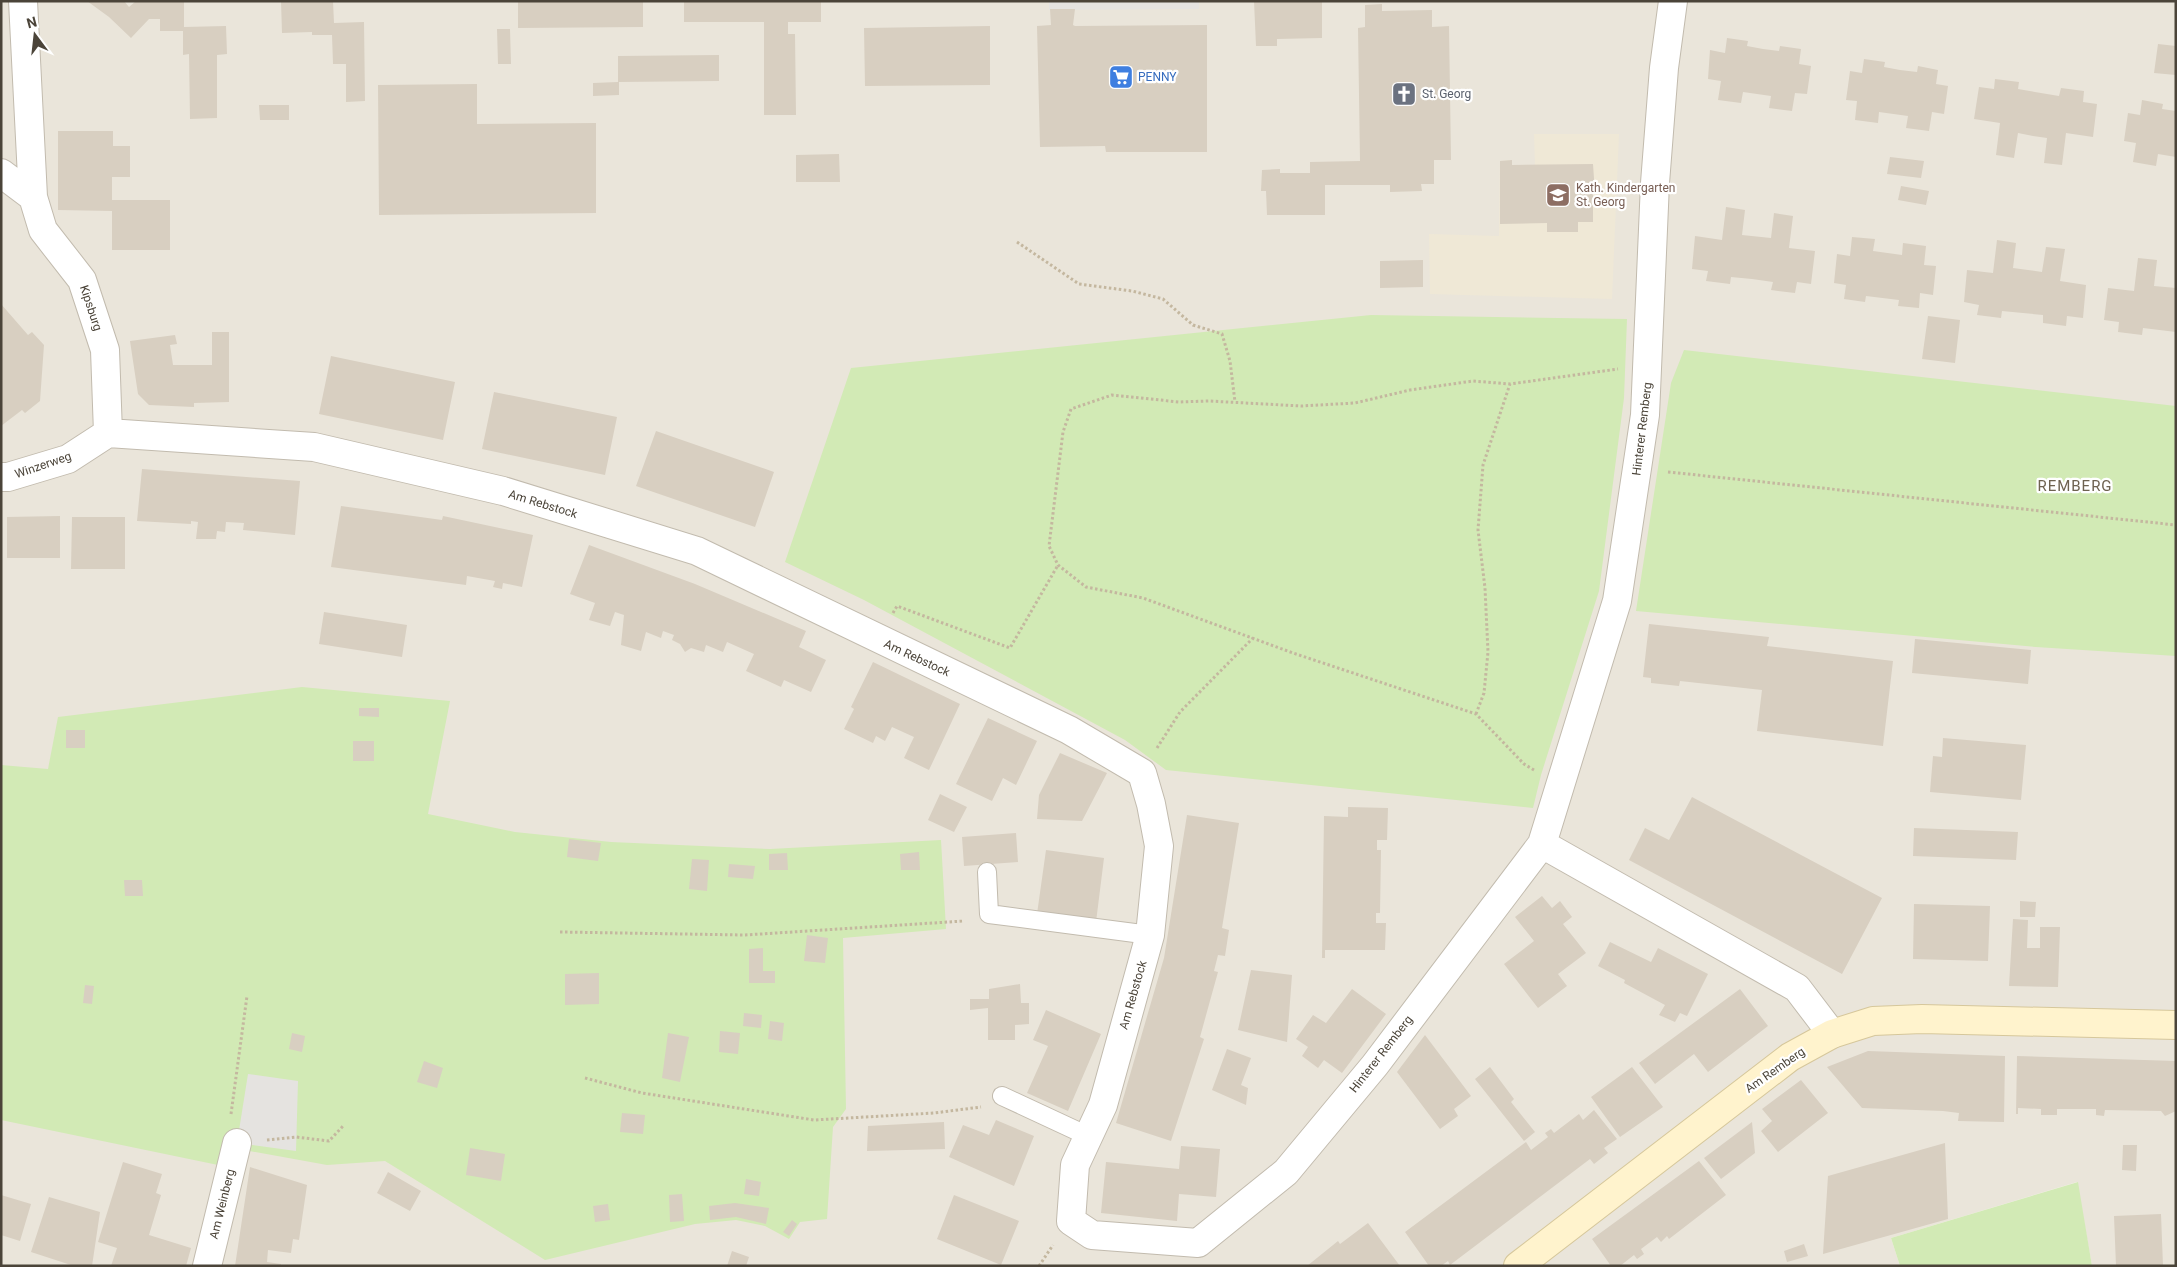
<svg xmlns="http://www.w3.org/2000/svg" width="2177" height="1267" viewBox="0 0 2177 1267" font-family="Roboto,sans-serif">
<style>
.residential{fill:#eae5da}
.education{fill:#efe8d6}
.green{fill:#d2eab5}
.parking{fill:#e5e3e0}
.building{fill:#d8cfc1}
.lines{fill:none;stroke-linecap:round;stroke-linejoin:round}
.lane-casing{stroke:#c2bbae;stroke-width:20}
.street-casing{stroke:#c2bbae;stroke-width:30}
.secondary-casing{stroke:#d6c79b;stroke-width:30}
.path{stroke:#c4b79f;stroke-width:3;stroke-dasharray:2.5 2.5;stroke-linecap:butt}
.lane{stroke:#fff;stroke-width:18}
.street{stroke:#fff;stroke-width:28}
.secondary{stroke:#fff3cd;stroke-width:28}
.labels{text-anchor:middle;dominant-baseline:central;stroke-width:4.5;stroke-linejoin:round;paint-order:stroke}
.shop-label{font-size:12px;fill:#366cbe;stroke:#fff;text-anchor:start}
.worship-label{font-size:12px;fill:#5b616d;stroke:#fff;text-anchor:start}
.education-label{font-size:12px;fill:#785e54;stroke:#fff;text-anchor:start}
.street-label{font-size:12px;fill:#4b4439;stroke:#fff}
.quarter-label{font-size:15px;letter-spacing:1px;fill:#6e6250;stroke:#fff}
</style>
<rect width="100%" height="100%" fill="#f6f3ec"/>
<path class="residential" d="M 1,1 L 2176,1 L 2176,1266 L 2092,1266 L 2077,1182 L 1891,1238 L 1900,1266 L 1,1266 Z"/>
<path class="education" d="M 1534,134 L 1619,134 L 1612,299 L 1430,294 L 1429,234 L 1499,236 L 1500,161 L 1512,160 L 1512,165 L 1535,165 Z"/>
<path class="green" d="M 1371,315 L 1627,319 L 1624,398 L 1599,591 L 1541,775 L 1533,808 L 1166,770 L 1125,740 L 864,600 L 785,562 L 851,368 Z
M 1684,350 L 2176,406 L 2176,656 L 2036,647 L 1636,611 L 1671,383 Z
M 302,687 L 450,701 L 428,814 L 515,832 L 611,842 L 770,849 L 941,840 L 946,929 L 843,938 L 846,1109 L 833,1127 L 827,1219 L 800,1222 L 789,1239 L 765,1226 L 736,1220 L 695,1224 L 545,1260 L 385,1161 L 327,1165 L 222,1146 L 218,1165 L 1,1120 L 1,765 L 48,769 L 58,717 Z
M 2078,1182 L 2092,1266 L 1900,1266 L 1891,1238 Z"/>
<path class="parking" d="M 1049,1 L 1199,1 L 1199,9 L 1049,10 Z
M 248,1074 L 298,1081 L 296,1151 L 237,1143 Z"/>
<path class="building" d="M 87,1 L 124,1 L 129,7 L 136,1 L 184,1 L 184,27 L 226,26 L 227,54 L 217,55 L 217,118 L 190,119 L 189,54 L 183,55 L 183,31 L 160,31 L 160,19 L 149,19 L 131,38 L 109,17 Z
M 281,1 L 333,1 L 334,23 L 364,22 L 365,101 L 346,102 L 346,64 L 333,64 L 332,35 L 312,35 L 312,32 L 282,33 Z
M 518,1 L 643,1 L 643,27 L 518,28 Z
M 684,1 L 821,1 L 821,22 L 788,22 L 788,34 L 795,34 L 796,115 L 764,115 L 764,22 L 684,22 Z
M 1254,1 L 1322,1 L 1322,38 L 1277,39 L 1277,46 L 1256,46 Z
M 1382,4 L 1382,11 L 1432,10 L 1432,27 L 1449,26 L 1451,160 L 1434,160 L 1434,184 L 1421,184 L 1422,191 L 1390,192 L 1390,185 L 1325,185 L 1325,215 L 1267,215 L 1266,191 L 1261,191 L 1262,170 L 1280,169 L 1280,173 L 1310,173 L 1310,162 L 1360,161 L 1358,28 L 1365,27 L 1365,5 Z
M 1050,9 L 1075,9 L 1073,25 L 1075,26 L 1207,25 L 1207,152 L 1106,152 L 1105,146 L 1040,147 L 1037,26 L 1051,25 Z
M 990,26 L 990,85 L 865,86 L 864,28 Z
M 497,29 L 510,29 L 511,64 L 498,64 Z
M 1727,38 L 1748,41 L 1747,46 L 1763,49 L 1779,51 L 1780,46 L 1801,49 L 1799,64 L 1811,66 L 1807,94 L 1795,93 L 1792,111 L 1769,108 L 1771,96 L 1743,92 L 1741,103 L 1718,100 L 1721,81 L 1708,79 L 1710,50 L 1725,53 Z
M 2158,44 L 2176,46 L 2176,75 L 2154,73 Z
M 719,55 L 719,81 L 619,82 L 619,95 L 593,96 L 593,83 L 618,82 L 618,56 Z
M 1864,59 L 1885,62 L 1884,67 L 1900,70 L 1917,72 L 1918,66 L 1938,70 L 1936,84 L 1948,86 L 1944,114 L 1932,112 L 1929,131 L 1906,128 L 1908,116 L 1879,112 L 1878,123 L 1855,120 L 1857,101 L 1846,100 L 1848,86 L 1850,71 L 1862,73 Z
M 1995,79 L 2019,82 L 2018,89 L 2059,96 L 2061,88 L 2084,91 L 2083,102 L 2097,104 L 2093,137 L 2066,133 L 2062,165 L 2044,163 L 2047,138 L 2033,136 L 2018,133 L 2014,158 L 1996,155 L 2000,123 L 1974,119 L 1979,87 L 1994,89 Z
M 477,84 L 477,124 L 596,123 L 596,213 L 379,215 L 378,85 Z
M 2142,100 L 2163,104 L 2162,109 L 2176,111 L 2176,157 L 2158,154 L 2156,166 L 2133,162 L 2136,143 L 2124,141 L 2128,113 L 2140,115 Z
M 259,105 L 289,105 L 289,120 L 260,120 Z
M 58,131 L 113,131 L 113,146 L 130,146 L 130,177 L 112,177 L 112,200 L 170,200 L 170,250 L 112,250 L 112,211 L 58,210 Z
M 839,154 L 840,182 L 796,182 L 796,155 Z
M 1890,157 L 1924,161 L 1921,178 L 1887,174 Z
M 1512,160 L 1512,165 L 1593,164 L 1595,193 L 1593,193 L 1593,222 L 1578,222 L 1578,232 L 1547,232 L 1547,223 L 1500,224 L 1500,161 Z
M 1901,186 L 1929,191 L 1926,205 L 1898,200 Z
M 1726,207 L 1745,210 L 1742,235 L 1771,238 L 1774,213 L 1793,216 L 1789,248 L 1815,251 L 1811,284 L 1797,282 L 1795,293 L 1771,290 L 1773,282 L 1752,279 L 1731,277 L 1730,284 L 1706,281 L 1708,271 L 1692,269 L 1695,236 L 1722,240 Z
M 1852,237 L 1875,239 L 1873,251 L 1902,255 L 1903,243 L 1926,246 L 1924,265 L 1936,266 L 1933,295 L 1920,293 L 1919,308 L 1898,306 L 1899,300 L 1866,296 L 1865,302 L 1844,299 L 1846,285 L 1834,283 L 1837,254 L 1850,256 Z
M 1997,240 L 2016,243 L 2013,268 L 2028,270 L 2042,272 L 2046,247 L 2065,249 L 2060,281 L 2086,285 L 2083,318 L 2067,316 L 2066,326 L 2043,323 L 2043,315 L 2023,313 L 2002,311 L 2001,318 L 1977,315 L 1979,305 L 1964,302 L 1967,270 L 1993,273 Z
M 2138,258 L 2157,260 L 2154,286 L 2176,288 L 2176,332 L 2143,328 L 2142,335 L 2118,332 L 2119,322 L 2104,320 L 2108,288 L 2134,291 Z
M 1423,260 L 1423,287 L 1380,288 L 1380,261 Z
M 1,304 L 28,335 L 32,332 L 44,345 L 40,401 L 25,413 L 22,410 L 1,426 Z
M 1928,316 L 1960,320 L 1955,363 L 1922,359 Z
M 212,332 L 229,332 L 229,402 L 194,403 L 194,407 L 149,405 L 138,394 L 130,341 L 175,335 L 177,344 L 170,345 L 173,365 L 212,365 Z
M 331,356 L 455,382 L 443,440 L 319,414 Z
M 494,392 L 617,417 L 605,475 L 482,449 Z
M 656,431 L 774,472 L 755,527 L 636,486 Z
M 142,469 L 300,481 L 295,535 L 243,530 L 244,523 L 226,522 L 225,532 L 217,531 L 216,539 L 196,539 L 198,522 L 191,521 L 191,524 L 137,521 Z
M 341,506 L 442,520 L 443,516 L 533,535 L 522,587 L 503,583 L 502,589 L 493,587 L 495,581 L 467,576 L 466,585 L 331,567 Z
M 60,516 L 60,558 L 7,558 L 7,517 Z
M 72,517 L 125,517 L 125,569 L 71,569 Z
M 589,545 L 695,584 L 806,631 L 799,647 L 826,660 L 811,692 L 784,680 L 781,687 L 746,671 L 754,654 L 727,642 L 723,652 L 706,645 L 704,652 L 691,648 L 685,652 L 680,644 L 672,640 L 674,635 L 663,631 L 661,638 L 646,632 L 641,651 L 621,645 L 624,615 L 615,612 L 610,626 L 589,620 L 595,603 L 570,594 Z
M 324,612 L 407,625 L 402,657 L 319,644 Z
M 1649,624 L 1769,637 L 1767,646 L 1893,661 L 1883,746 L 1757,731 L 1762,690 L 1680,681 L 1679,686 L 1651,683 L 1651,678 L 1643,677 Z
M 1915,639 L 2031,650 L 2028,684 L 1912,673 Z
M 873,662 L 960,704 L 929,770 L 904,758 L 914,737 L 892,727 L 885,741 L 876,736 L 873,743 L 844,729 L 854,709 L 851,707 Z
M 359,708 L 379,708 L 379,717 L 359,716 Z
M 988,718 L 1037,741 L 1016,785 L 1003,778 L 992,801 L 956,784 Z
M 66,730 L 85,730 L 85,748 L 66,748 Z
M 1943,738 L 2026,745 L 2021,800 L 1930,792 L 1933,756 L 1942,757 Z
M 353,741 L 374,741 L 374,761 L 353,761 Z
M 1060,753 L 1107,773 L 1082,821 L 1037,819 L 1039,795 Z
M 940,794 L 967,807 L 954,832 L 928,820 Z
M 1692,797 L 1882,898 L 1842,974 L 1629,860 L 1645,828 L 1669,840 Z
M 1348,807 L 1388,808 L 1387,840 L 1377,840 L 1377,850 L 1381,850 L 1380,913 L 1376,913 L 1376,923 L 1386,923 L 1385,950 L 1325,950 L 1325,958 L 1322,958 L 1324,816 L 1348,817 Z
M 1187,815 L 1239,823 L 1222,928 L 1229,930 L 1225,956 L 1218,955 L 1214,971 L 1218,972 L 1200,1037 L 1204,1039 L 1171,1141 L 1116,1123 L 1164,958 Z
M 1914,828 L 2018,832 L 2016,860 L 1913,856 Z
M 1016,833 L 1018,862 L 964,866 L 962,837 Z
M 569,839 L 601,843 L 598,861 L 567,857 Z
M 1046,850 L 1104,858 L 1096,922 L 1037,914 Z
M 919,852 L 920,870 L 901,870 L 900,854 Z
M 787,853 L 788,870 L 769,870 L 769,854 Z
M 692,859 L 709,860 L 707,891 L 689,889 Z
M 729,864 L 755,866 L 753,879 L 728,877 Z
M 124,880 L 142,880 L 143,896 L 125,896 Z
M 1542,896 L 1552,908 L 1560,901 L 1572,917 L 1563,924 L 1586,953 L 1558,974 L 1567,986 L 1538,1008 L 1504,964 L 1534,941 L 1515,917 Z
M 2020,901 L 2036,902 L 2035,917 L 2020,917 Z
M 1914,904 L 1990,906 L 1988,961 L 1913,959 Z
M 2013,919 L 2028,920 L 2027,948 L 2040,948 L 2040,927 L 2060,927 L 2058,987 L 2009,986 Z
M 807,935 L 828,938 L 825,963 L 804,961 Z
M 1610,942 L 1651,962 L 1658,948 L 1708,974 L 1687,1016 L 1680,1013 L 1675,1022 L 1659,1015 L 1665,1005 L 1624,983 L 1625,980 L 1598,966 Z
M 763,948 L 763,971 L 775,971 L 775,983 L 749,983 L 749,949 Z
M 1251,970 L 1292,975 L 1287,1042 L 1238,1030 Z
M 599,973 L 599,1004 L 565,1005 L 565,974 Z
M 1020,984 L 1021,1003 L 1029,1003 L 1029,1024 L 1015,1025 L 1015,1040 L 988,1040 L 988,1008 L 970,1010 L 970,999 L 989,999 L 989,989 Z
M 85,985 L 94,986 L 92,1004 L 83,1003 Z
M 1352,989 L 1386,1014 L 1342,1073 L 1324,1060 L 1318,1068 L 1302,1056 L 1308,1047 L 1296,1039 L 1313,1015 L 1326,1023 Z
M 1740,989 L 1768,1026 L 1708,1072 L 1694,1054 L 1655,1084 L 1639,1063 Z
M 1046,1010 L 1101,1034 L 1068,1111 L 1027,1093 L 1048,1046 L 1033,1040 Z
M 744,1013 L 762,1015 L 761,1028 L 743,1026 Z
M 770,1021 L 784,1023 L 782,1041 L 768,1039 Z
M 720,1031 L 740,1033 L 738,1054 L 719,1052 Z
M 292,1033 L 305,1036 L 302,1052 L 289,1049 Z
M 668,1033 L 689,1037 L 680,1082 L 662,1078 Z
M 1425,1035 L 1471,1096 L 1454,1109 L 1458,1116 L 1440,1129 L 1397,1072 Z
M 1227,1049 L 1251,1058 L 1241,1085 L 1248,1088 L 1246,1105 L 1212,1090 Z
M 1868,1051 L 2005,1056 L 2004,1122 L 1958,1121 L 1959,1113 L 1943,1111 L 1862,1108 L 1827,1067 Z
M 2017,1056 L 2176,1061 L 2176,1111 L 2165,1116 L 2161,1111 L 2105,1110 L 2104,1116 L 2096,1115 L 2096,1109 L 2057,1109 L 2057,1115 L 2041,1115 L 2041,1109 L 2018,1108 L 2018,1114 L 2016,1114 Z
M 424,1061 L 443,1068 L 437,1088 L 417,1082 Z
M 1490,1067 L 1514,1099 L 1511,1102 L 1535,1132 L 1524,1141 L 1475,1079 Z
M 1632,1067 L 1663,1107 L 1620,1137 L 1591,1097 Z
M 1801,1080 L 1828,1113 L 1778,1152 L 1761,1131 L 1772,1121 L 1762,1109 Z
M 1594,1110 L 1617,1139 L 1604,1148 L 1608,1153 L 1594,1164 L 1590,1159 L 1450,1265 L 1448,1261 L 1441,1266 L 1429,1266 L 1405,1232 L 1526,1142 L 1531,1150 L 1548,1137 L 1545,1133 L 1551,1129 L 1554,1133 L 1579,1114 L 1583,1120 Z
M 622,1113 L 645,1115 L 643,1134 L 620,1132 Z
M 996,1120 L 1034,1136 L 1014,1186 L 949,1157 L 963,1125 L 989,1135 Z
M 944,1122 L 945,1149 L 867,1151 L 868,1126 Z
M 1752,1122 L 1755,1153 L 1721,1179 L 1704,1158 Z
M 1945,1143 L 1948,1219 L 1823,1254 L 1828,1176 Z
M 2123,1145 L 2137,1145 L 2136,1171 L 2122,1170 Z
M 1181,1146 L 1220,1149 L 1216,1197 L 1179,1194 L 1177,1221 L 1101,1213 L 1106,1162 L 1179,1169 Z
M 470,1148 L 505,1154 L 501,1181 L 466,1175 Z
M 1699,1161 L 1726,1195 L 1669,1239 L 1667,1236 L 1661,1242 L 1657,1237 L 1641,1249 L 1644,1254 L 1637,1259 L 1634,1255 L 1620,1266 L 1611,1266 L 1592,1239 Z
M 123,1162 L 162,1174 L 156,1193 L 161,1195 L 149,1235 L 191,1248 L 186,1266 L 111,1266 L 117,1248 L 98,1242 Z
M 250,1167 L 307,1185 L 299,1240 L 293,1239 L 291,1253 L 268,1250 L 267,1262 L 281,1264 L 281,1266 L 235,1266 Z
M 388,1172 L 421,1191 L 410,1211 L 377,1193 Z
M 746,1179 L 761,1182 L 759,1196 L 744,1194 Z
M 682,1194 L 684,1221 L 670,1222 L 669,1195 Z
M 1,1195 L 31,1204 L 20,1241 L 1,1235 Z
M 954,1195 L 1019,1221 L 1001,1265 L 937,1239 Z
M 49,1197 L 100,1212 L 92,1266 L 74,1266 L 31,1252 Z
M 735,1203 L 769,1208 L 766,1224 L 736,1217 L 710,1220 L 709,1206 Z
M 608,1204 L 610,1220 L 595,1222 L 593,1206 Z
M 2161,1214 L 2163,1266 L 2116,1266 L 2114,1216 Z
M 792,1220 L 797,1224 L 789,1236 L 783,1232 Z
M 1368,1223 L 1400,1266 L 1307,1266 L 1338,1241 L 1340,1244 Z
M 1804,1244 L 1808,1256 L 1787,1262 L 1784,1251 Z
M 732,1251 L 749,1257 L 746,1266 L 727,1266 Z"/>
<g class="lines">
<defs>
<path id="lane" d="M 987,872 L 989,914 L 1150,935
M 1002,1096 L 1088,1136"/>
<path id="street" d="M 23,1 L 33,197
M 1,173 L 33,197 L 43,230 L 82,280 L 105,350 L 108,433
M 108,433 L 314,447 L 503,491 L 697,551 L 1069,730 L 1142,773 L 1151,804 L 1159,846 L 1150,935 L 1103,1105 L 1075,1165 L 1071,1221 L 1092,1235 L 1198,1243 L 1286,1172 L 1375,1065 L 1542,844 L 1617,601 L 1645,415 L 1655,183 L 1664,68 L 1673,1
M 1,477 L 8,477 L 68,459 L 108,433
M 1542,844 L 1797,988 L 1832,1034
M 207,1266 L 237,1143"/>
<path id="secondary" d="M 1518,1266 L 1790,1057 L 1832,1034 L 1873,1021 L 1922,1019 L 2176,1025"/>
</defs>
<use href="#lane" class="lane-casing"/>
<use href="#street" class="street-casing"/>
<use href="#secondary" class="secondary-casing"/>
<path class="path" d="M 1017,242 L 1079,284 L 1132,291 L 1163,299 L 1193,325 L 1222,334 L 1230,361 L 1235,402
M 1668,472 L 2176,525
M 893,613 L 897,606 L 1010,648 L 1058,565
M 1476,714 L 1484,693 L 1488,652 L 1485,588 L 1478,530 L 1483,465 L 1510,384
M 1157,748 L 1180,712 L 1253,638
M 1534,770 L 1524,764 L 1476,714 L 1293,653 L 1143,598 L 1086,587 L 1058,565 L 1049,546 L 1063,432 L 1071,409 L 1112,395 L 1179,402 L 1209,401 L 1301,406 L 1355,403 L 1410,390 L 1473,381 L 1510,384 L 1618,369
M 560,932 L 745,935 L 964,921
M 585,1078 L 642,1093 L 814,1120 L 934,1113 L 981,1107
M 231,1114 L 247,996
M 267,1140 L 296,1137 L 329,1141 L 344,1125
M 1039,1266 L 1053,1245"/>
<use href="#lane" class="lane"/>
<use href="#street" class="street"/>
<use href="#secondary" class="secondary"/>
</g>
<defs>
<symbol id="supermarket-square" viewBox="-11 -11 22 22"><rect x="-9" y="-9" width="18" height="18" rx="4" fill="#3f7fe0" stroke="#fff"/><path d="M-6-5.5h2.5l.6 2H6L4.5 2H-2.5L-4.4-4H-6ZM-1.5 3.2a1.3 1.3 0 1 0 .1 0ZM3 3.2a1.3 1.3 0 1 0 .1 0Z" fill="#fff"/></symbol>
<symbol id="church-square" viewBox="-11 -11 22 22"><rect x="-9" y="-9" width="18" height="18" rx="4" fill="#6b7280" stroke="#fff"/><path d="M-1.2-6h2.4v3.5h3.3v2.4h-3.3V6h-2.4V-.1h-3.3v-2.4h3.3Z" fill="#fff"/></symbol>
<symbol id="school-square" viewBox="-11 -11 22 22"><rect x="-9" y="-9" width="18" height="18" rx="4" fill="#8d6e63" stroke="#fff"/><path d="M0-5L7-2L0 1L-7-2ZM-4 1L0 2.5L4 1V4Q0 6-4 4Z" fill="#fff"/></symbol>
</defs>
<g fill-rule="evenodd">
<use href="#supermarket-square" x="1107" y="63" width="28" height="28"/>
<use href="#church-square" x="1390" y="80" width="28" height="28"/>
<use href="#school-square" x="1544" y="181" width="28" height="28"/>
</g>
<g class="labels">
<g class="shop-label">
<text x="1138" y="77">PENNY</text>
</g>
<g class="worship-label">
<text x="1422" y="94">St. Georg</text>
</g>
<g class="education-label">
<text x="1576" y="188">Kath. Kindergarten<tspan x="1576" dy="14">St. Georg</tspan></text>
</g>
<g class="street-label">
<text transform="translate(91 308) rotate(72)">Kipsburg</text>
<text transform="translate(1642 429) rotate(-83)">Hinterer Remberg</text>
<text transform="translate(43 465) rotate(-19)">Winzerweg</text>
<text transform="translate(543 504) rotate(17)">Am Rebstock</text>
<text transform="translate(917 658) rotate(25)">Am Rebstock</text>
<text transform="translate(1133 995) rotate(-74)">Am Rebstock</text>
<text transform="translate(1381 1054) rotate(-52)">Hinterer Remberg</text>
<text transform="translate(1775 1070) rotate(-35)">Am Remberg</text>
<text transform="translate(222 1204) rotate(-76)">Am Weinberg</text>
</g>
<g class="quarter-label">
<text x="2075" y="486">REMBERG</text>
</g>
</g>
<rect width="2177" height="1267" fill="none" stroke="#4b4439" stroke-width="5"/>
<g transform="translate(35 35) rotate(345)" stroke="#ffffff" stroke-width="4" paint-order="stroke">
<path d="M0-4L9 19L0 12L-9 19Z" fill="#4b4439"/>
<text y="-8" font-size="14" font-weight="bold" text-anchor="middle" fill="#4b4439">N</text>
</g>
</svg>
